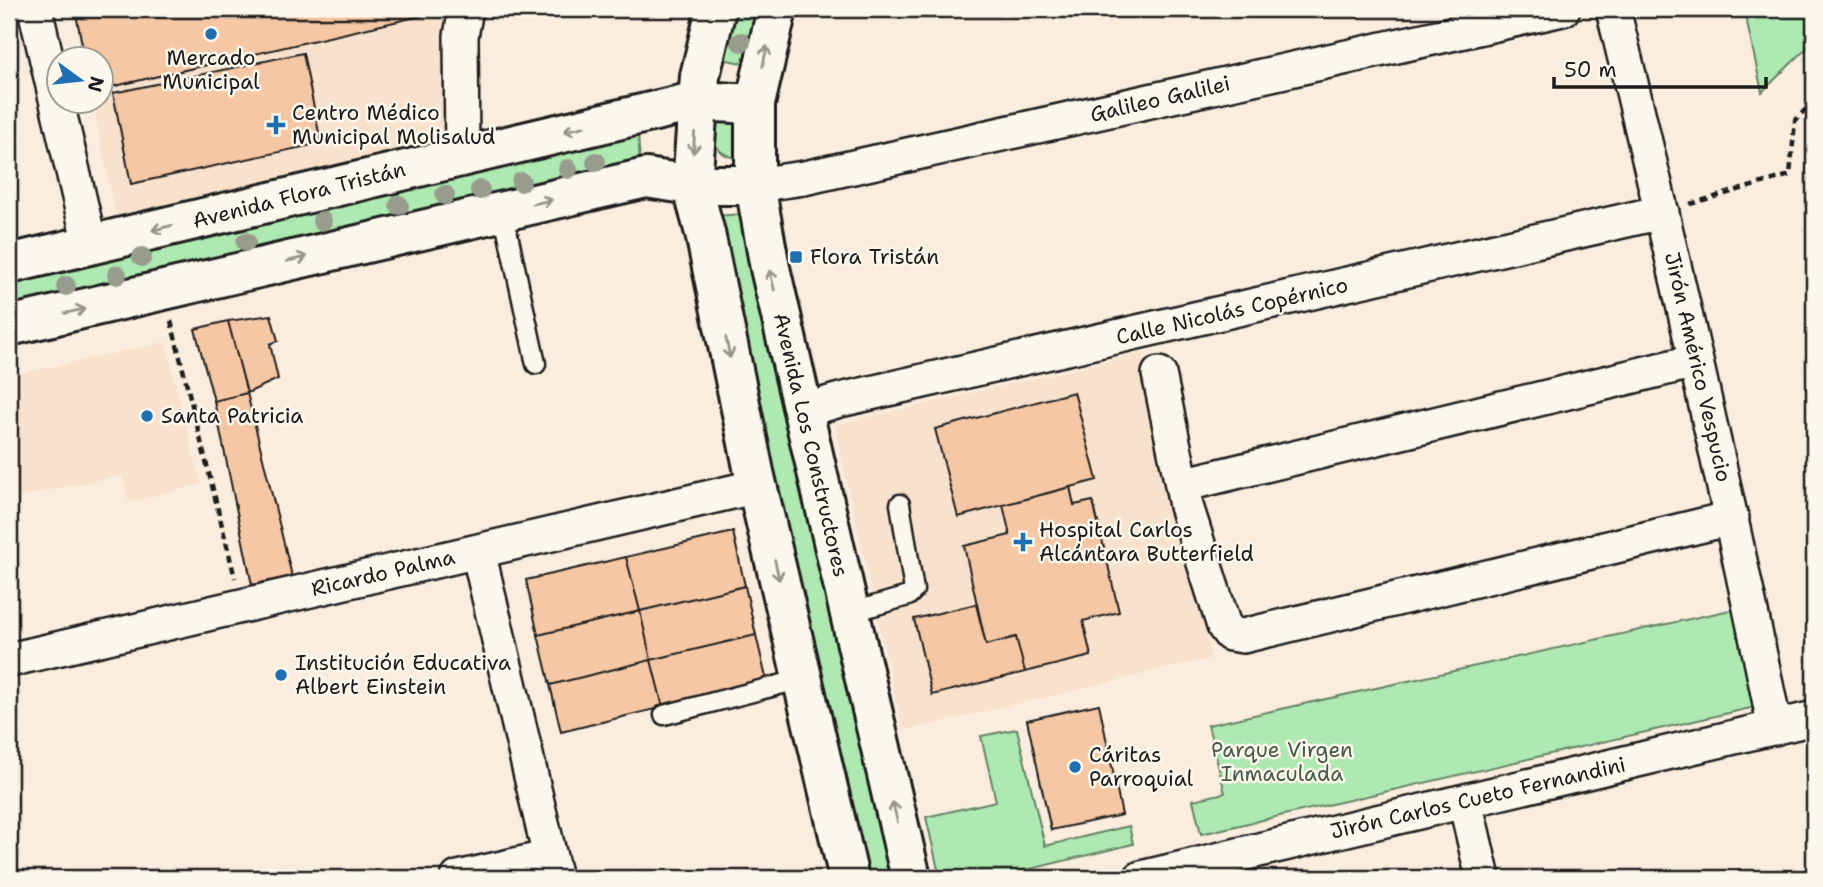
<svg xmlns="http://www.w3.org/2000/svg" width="1823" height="887" viewBox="0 0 1823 887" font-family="'Shantell Sans',sans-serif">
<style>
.built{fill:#f8e2cd}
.green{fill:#ade9b0;stroke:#648266;stroke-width:2}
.building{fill:#f5c7a4;stroke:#1c1c1c;stroke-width:2}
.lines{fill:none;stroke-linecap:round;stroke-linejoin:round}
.lane-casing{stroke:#1c1c1c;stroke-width:23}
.street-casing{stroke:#1c1c1c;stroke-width:38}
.secondary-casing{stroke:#1c1c1c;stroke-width:44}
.path{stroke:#1c1c1c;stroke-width:4.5;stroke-dasharray:7 5;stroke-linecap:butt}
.lane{stroke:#fbf7ec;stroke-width:18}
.street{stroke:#fbf7ec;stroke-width:33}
.secondary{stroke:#fbf7ec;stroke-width:38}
.tree{fill:#989c8c}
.oneway{stroke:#97948e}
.poi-dot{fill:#1f6fb2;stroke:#fbf7ec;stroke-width:2.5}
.labels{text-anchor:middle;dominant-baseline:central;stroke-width:5;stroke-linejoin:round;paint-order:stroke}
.poi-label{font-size:21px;fill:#1c1c1c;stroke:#fbf7ec;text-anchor:start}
.street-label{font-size:21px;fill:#1c1c1c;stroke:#fbf7ec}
.park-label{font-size:21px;fill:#485a48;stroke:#fbf7ec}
</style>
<rect width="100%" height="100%" fill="#faedde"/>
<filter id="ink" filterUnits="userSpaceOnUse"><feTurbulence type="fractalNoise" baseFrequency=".0143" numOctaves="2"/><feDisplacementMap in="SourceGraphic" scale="14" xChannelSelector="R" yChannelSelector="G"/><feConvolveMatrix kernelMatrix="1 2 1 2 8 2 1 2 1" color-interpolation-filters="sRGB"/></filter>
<g filter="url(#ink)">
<path class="built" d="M 451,9 L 454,149 L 117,224 L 93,102 L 102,102 L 102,89 Z
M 165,342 L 201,484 L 129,503 L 122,475 L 9,499 L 9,376 Z
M 1143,353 L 1212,658 L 903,731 L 834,425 Z"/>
<path class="green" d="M 728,9 L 768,9 L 752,65 L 717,58 Z
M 1744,9 L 1814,9 L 1814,41 L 1762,92 Z
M 740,112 L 736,158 C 720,155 712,146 714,130 C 715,126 715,122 718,119 C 723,115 734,114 740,112 Z
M 638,135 L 641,175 L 9,321 L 9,283 Z
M 745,214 L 894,878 L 865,878 L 714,216 Z
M 1735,609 L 1755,707 L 1201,834 L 1193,800 L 1225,793 L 1208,725 Z
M 1017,729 L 1045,846 L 1129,826 L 1133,844 L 994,878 L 940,878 L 926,817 L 996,801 L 981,736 Z"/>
<path class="building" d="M 75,9 L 451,9 L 102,89 L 102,60 L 85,60 Z
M 303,53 L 321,143 L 131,184 L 113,93 Z
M 271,315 L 278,341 L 270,344 L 278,379 L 247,393 L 228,321 Z
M 228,321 L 247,393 L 214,401 L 195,329 Z
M 1074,392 L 1097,480 L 958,517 L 935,429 Z
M 247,393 L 292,576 L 252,585 L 214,401 Z
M 1070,487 L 1074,505 L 1093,501 L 1119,612 L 1083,621 L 1091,656 L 1025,672 L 1016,637 L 986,645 L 964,546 L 1010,535 L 1003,505 Z
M 733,532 L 745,586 L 640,611 L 626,557 Z
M 626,557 L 640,611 L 538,635 L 526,580 Z
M 745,586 L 756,635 L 651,660 L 640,611 Z
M 976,604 L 986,645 L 1016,637 L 1025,672 L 932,695 L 914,619 Z
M 640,611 L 651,660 L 550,685 L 538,635 Z
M 756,635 L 767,682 L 663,707 L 651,660 Z
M 651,660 L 663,707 L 561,732 L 550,685 Z
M 1099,704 L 1122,815 L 1051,830 L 1027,720 Z"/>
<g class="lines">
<defs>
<path id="lane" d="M 503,211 L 536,364
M 849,613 L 908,596 L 914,590 L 900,504
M 664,715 L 802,679"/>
<path id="street" d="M 35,9 L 90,244
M 1613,9 C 1671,247 1726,487 1775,728
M 462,155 L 461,36 L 466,9
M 755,185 L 804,178 L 1563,9
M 1696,361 L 1182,485 L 1186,506 L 1224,626 L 1230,634 L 1243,636 L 1732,518
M 1159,374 L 1182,485
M 802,411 L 840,400 L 1662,212
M 478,551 L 555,878
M 9,660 L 758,486
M 1465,801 L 1483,878
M 458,878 L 550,857
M 1141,878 L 1814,718"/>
<path id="secondary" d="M 716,9 L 700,76 L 692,185 L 705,233 L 754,472 L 849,878
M 777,9 L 755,104 L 755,185 L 770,268 L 911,878
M 9,264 L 697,101 L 755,104
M 9,326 L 646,178 L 692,185 L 755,185"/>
</defs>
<use href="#lane" class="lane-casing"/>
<use href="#street" class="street-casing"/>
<use href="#secondary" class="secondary-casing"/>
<path class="path" d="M 1690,204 L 1790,175 L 1795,121 L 1814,100
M 171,321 L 235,578"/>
<use href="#lane" class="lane"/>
<use href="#street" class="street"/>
<use href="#secondary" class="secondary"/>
</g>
<g class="tree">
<circle cx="741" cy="42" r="10"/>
<circle cx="596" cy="162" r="10"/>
<circle cx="568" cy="169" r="10"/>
<circle cx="521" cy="182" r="10"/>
<circle cx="480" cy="190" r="10"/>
<circle cx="445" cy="195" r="10"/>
<circle cx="399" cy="205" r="10"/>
<circle cx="322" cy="221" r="10"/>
<circle cx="246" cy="242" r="10"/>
<circle cx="142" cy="257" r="10"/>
<circle cx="117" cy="275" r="10"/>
<circle cx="66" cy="286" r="10"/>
</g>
<defs><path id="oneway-shaft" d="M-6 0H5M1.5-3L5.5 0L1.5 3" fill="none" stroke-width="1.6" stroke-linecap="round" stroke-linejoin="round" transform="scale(1.75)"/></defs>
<g class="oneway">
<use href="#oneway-shaft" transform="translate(765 56) rotate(-78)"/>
<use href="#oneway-shaft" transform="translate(574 129) rotate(167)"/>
<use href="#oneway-shaft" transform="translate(694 143) rotate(93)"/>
<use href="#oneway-shaft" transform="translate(542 202) rotate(-13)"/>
<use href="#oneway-shaft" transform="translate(162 228) rotate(166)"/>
<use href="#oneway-shaft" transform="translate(297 259) rotate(-13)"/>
<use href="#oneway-shaft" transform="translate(772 280) rotate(-103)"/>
<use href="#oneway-shaft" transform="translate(75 311) rotate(-13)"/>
<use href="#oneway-shaft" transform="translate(728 348) rotate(78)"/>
<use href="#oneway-shaft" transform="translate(777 570) rotate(77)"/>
<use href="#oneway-shaft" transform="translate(895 812) rotate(-103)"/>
</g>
</g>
<g class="poi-dot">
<circle cx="211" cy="34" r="7"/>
<path d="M272.5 114.5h7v7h7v7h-7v7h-7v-7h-7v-7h7z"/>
<rect x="789" y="250" width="14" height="14" rx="3.5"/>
<circle cx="147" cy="416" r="7"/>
<path d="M1019.5 531.5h7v7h7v7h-7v7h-7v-7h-7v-7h7z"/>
<circle cx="281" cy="675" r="7"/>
<circle cx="1075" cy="767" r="7"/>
</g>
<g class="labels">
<g class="poi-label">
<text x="211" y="58" text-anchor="middle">Mercado<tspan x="211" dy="24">Municipal</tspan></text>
<text x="292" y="113">Centro Médico<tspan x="292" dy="24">Municipal Molisalud</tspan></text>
<text x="810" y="257">Flora Tristán</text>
<text x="161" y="416">Santa Patricia</text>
<text x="1039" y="530">Hospital Carlos<tspan x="1039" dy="24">Alcántara Butterfield</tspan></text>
<text x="295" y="663">Institución Educativa<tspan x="295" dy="24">Albert Einstein</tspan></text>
<text x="1089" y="755">Cáritas<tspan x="1089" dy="24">Parroquial</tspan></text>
</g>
<g class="street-label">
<text transform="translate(1160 99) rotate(-13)">Galileo Galilei</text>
<text transform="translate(299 195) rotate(-14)">Avenida Flora Tristán</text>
<text transform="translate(1232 311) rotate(-13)">Calle Nicolás Copérnico</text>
<text transform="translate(1698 367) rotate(77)">Jirón Américo Vespucio</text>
<text transform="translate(811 445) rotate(77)">Avenida Los Constructores</text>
<text transform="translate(383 573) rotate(-13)">Ricardo Palma</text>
<text transform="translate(1478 798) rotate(-13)">Jirón Carlos Cueto Fernandini</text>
</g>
<g class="park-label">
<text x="1282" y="750">Parque Virgen<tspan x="1282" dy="24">Inmaculada</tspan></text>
</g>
</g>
<rect width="1823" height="887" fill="none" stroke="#fbf7ec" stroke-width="35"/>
<rect x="18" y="18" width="1788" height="852" fill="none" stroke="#1c1c1c" stroke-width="2.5" filter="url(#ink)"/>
<g transform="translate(80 80) rotate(105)"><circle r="33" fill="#fbf7ec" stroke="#a29f99" stroke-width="2"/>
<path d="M0-5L12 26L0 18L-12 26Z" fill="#1f6fb2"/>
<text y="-10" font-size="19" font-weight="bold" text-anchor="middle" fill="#1c1c1c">N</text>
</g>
<path d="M1554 77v10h212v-10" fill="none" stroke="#1c1c1c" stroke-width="3.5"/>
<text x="1564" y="77" font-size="21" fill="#1c1c1c" stroke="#fbf7ec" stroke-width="5" paint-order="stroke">50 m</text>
</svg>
